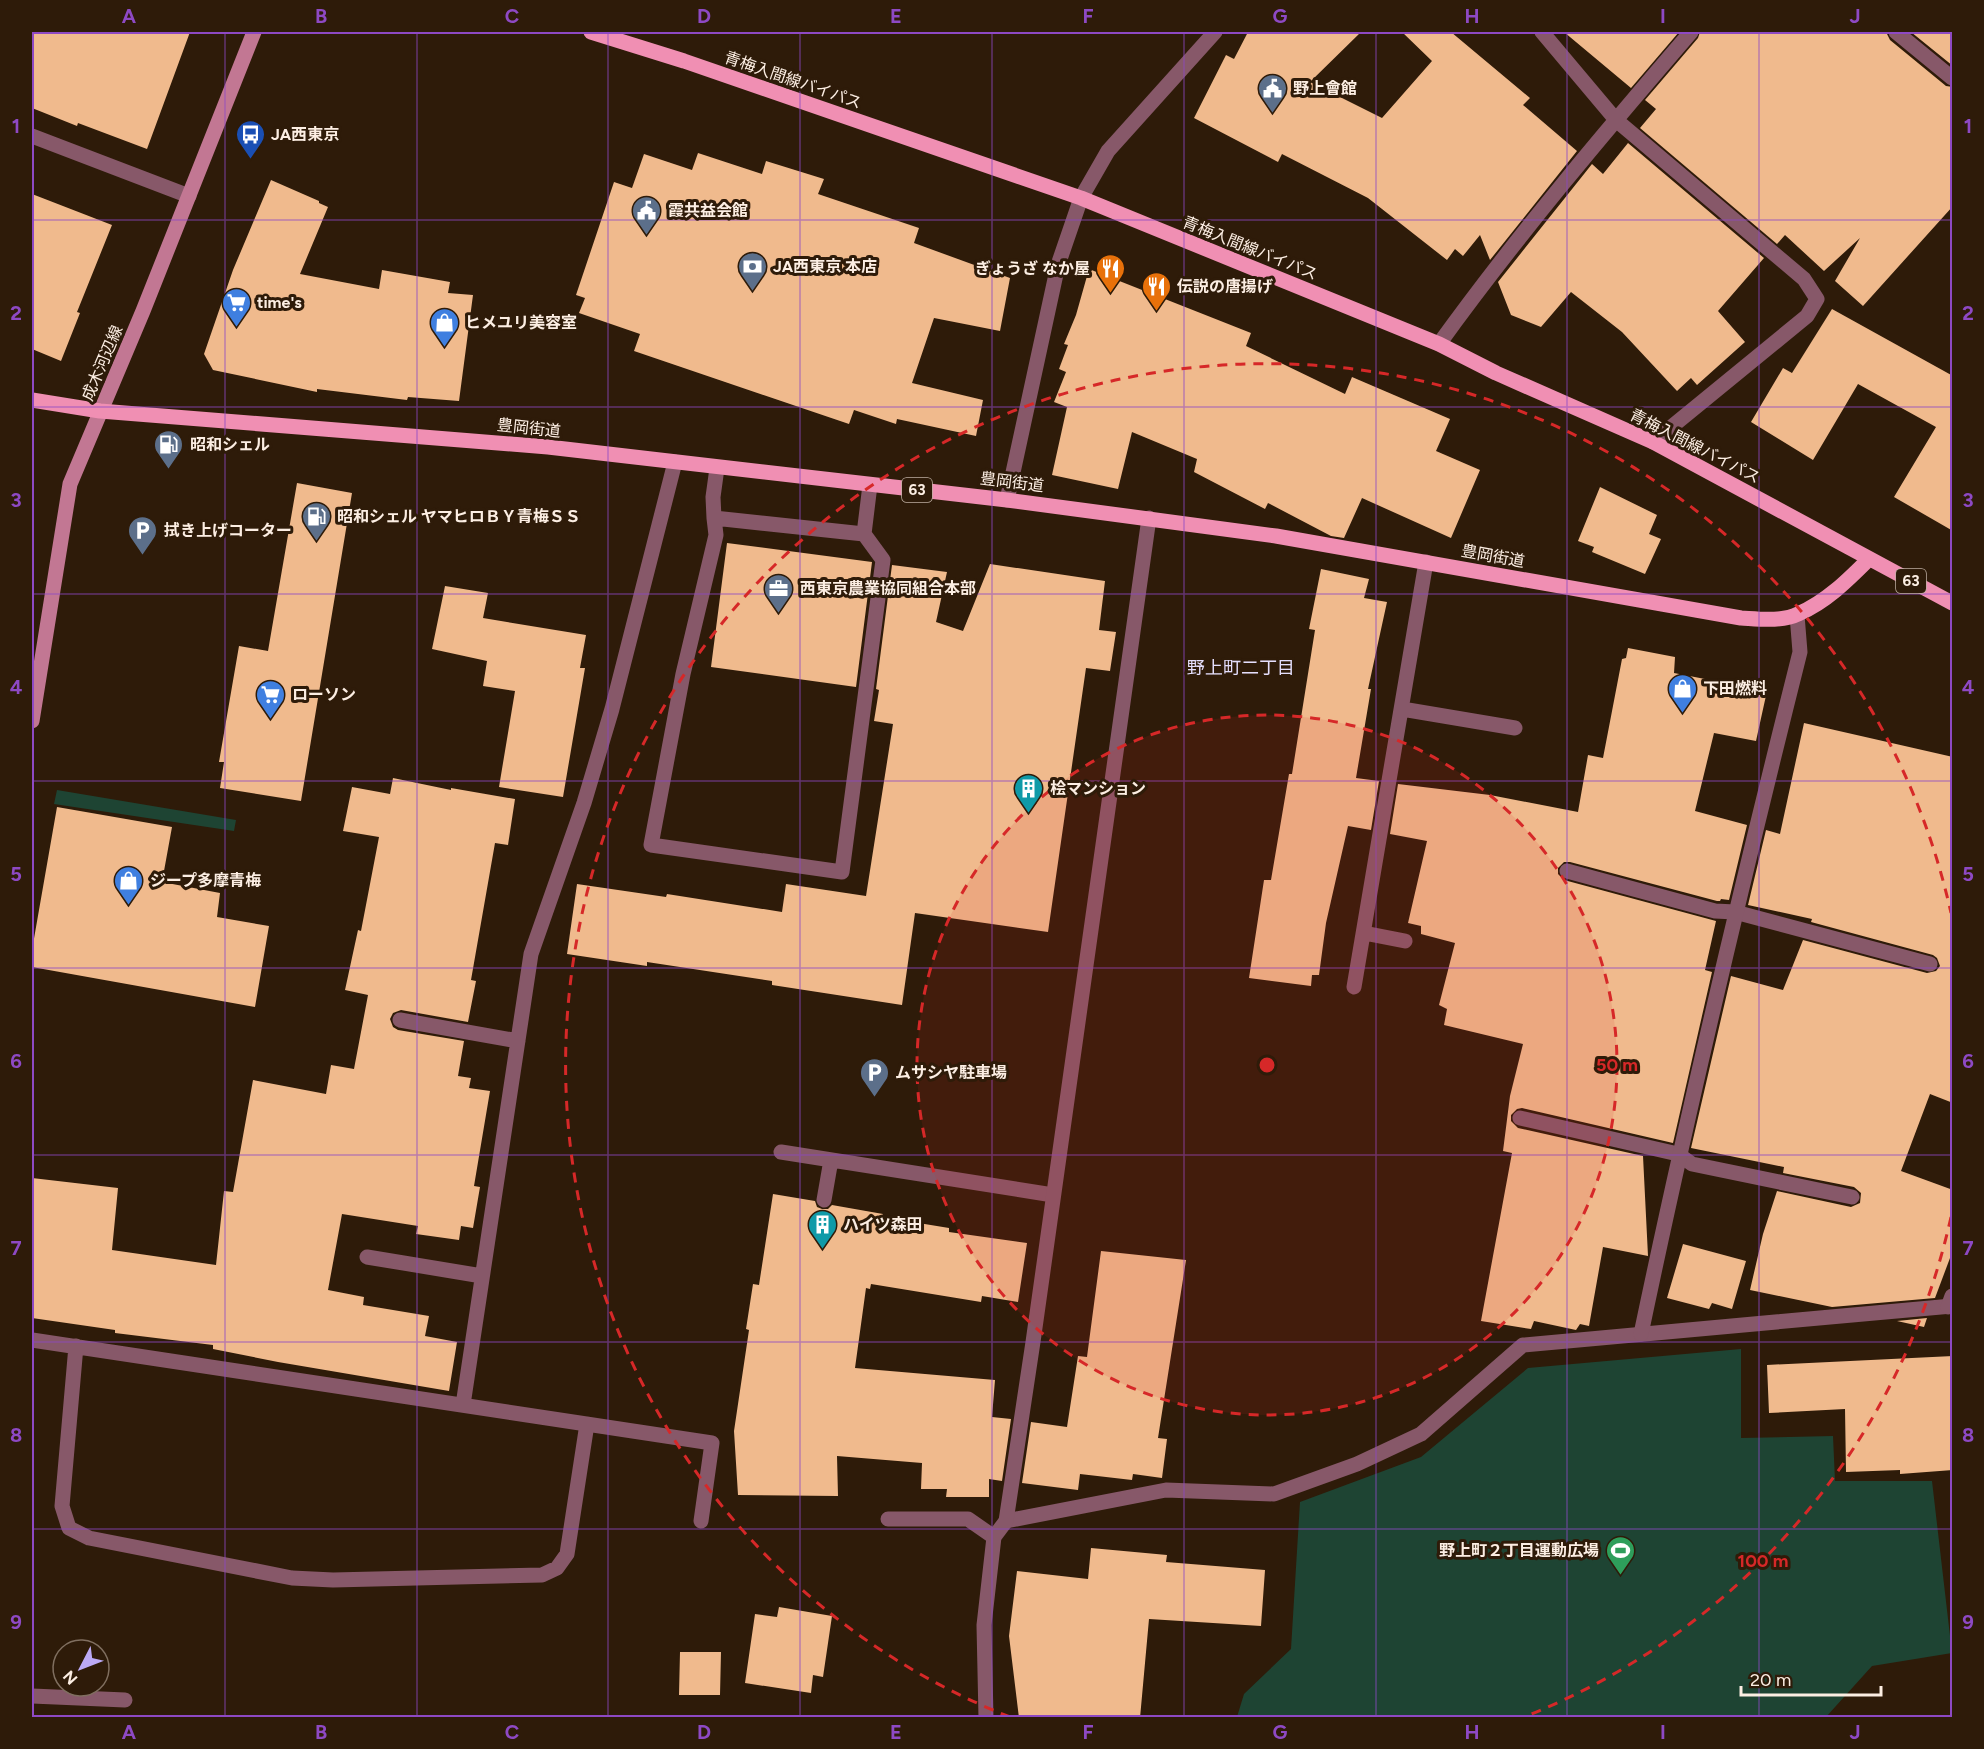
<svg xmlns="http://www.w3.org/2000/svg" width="1984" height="1749" viewBox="0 0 1984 1749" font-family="Figtree,'Noto Sans JP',sans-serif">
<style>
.green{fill:#1e4433}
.building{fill:#f0ba8d}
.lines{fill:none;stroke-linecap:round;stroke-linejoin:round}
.lane{stroke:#875869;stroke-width:15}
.street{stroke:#875869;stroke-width:15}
.secondary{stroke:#c27793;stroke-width:15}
.primary{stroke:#f08fb3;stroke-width:15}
.grid{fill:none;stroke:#8e49c4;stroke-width:1.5;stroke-opacity:0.55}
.ring{fill:none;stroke:#d62828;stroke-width:3;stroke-dasharray:10 8}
.labels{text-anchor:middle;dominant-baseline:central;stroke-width:6;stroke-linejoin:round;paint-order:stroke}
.shield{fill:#2e1b09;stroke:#beafa2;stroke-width:1.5}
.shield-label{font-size:15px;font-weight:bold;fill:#fceee3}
.street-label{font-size:16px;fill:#fceee3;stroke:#2e1b09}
.poi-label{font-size:16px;font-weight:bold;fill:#fceee3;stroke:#2e1b09;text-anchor:start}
.neighbourhood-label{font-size:18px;fill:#e4defc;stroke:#2e1b09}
.centre{fill:#d62828;stroke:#2e1b09;stroke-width:3}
.ring-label{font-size:18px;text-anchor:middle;font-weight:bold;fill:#d62828;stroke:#2e1b09;stroke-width:6;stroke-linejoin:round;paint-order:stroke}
.neatline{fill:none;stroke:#8e49c4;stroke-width:2}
.grid-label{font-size:20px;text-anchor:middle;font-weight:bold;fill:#8e49c4}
</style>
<rect width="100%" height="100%" fill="#2e1b09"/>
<path class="green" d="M 57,790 L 236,820 L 234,831 L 54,804 Z
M 1741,1349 L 1741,1438 L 1833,1436 L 1835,1481 L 1932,1481 L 1952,1653 L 1872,1666 L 1826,1717 L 1237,1717 L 1244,1694 L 1291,1649 L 1300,1502 L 1421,1457 L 1528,1368 Z"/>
<path class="building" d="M 32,32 L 190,32 L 147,149 L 78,123 L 77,126 L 32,108 Z
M 1248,32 L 1361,32 L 1310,82 L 1382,118 L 1432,61 L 1402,32 L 1451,32 L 1530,98 L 1523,105 L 1577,151 L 1490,260 L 1480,235 L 1463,256 L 1455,249 L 1447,260 L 1368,198 L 1282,154 L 1278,162 L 1194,118 L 1226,55 L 1234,59 Z
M 1564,32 L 1679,32 L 1631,88 Z
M 1700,32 L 1886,32 L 1890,40 L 1946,86 L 1953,87 L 1953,206 L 1863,306 L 1835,281 L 1860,238 L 1824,271 L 1785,235 L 1777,244 L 1640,128 L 1656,109 L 1645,100 L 1698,38 Z
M 1911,32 L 1953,32 L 1953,66 Z
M 1628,143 L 1764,258 L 1718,311 L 1745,342 L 1697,385 L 1691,378 L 1677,391 L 1622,332 L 1571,292 L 1541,327 L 1511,315 L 1498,282 L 1592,164 L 1603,174 Z
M 698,153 L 762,174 L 766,161 L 824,179 L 818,194 L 919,228 L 914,243 L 1010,278 L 1000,331 L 934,318 L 912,383 L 983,400 L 976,436 L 897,419 L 896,424 L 854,410 L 849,424 L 634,351 L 640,334 L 579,313 L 585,298 L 576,295 L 614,182 L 632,188 L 644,154 L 692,170 Z
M 271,180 L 319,201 L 319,203 L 328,207 L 300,274 L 379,289 L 382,270 L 450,282 L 448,293 L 473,295 L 459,401 L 408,397 L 407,400 L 317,389 L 317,392 L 213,370 L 204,354 L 233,270 Z
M 32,194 L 112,225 L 77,312 L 80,313 L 61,361 L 32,349 Z
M 1089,269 L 1251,333 L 1246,346 L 1345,394 L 1352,377 L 1450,419 L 1436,451 L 1480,470 L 1451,538 L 1362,498 L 1344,538 L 1331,536 L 1268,503 L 1265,509 L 1194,472 L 1197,459 L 1132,432 L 1118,489 L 1052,475 L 1067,407 L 1054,402 L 1066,372 L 1059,369 L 1068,345 L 1064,344 L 1076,315 Z
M 1832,309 L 1953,376 L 1953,531 L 1894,497 L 1936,427 L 1858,384 L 1813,460 L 1751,422 L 1783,368 L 1792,373 Z
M 297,483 L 352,493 L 301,801 L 220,788 L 224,762 L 219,762 L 239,646 L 268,651 Z
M 1600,487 L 1657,515 L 1649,534 L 1661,539 L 1645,574 L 1592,552 L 1594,547 L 1578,541 Z
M 727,543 L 872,562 L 856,687 L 711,667 Z
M 990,564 L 1105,581 L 1099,630 L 1116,632 L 1110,671 L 1086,668 L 1048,932 L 915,913 L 902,1005 L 772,985 L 772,981 L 647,962 L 647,966 L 567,954 L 577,884 L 666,897 L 667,894 L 782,912 L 786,884 L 866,896 L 893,724 L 874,721 L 879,690 L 876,689 L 892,565 L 947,572 L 936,622 L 963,631 Z
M 1321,569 L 1369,579 L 1364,598 L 1387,602 L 1368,689 L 1371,689 L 1356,778 L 1379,781 L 1371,830 L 1348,826 L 1326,923 L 1319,975 L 1312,975 L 1311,986 L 1249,978 L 1264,880 L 1271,880 L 1289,774 L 1292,774 L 1315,630 L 1309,629 Z
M 445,586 L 488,593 L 483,618 L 586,635 L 580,668 L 585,668 L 563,797 L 499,787 L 515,691 L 483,686 L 487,661 L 432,649 Z
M 1628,648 L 1675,657 L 1674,673 L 1767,691 L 1756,741 L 1714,733 L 1695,811 L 1747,825 L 1729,900 L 1721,899 L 1720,901 L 1717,901 L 1570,862 L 1564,862 L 1558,868 L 1558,874 L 1564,880 L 1716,921 L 1705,970 L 1712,972 L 1673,1143 L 1522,1108 L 1517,1109 L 1511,1115 L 1511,1121 L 1518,1128 L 1643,1156 L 1648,1256 L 1603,1247 L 1589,1326 L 1580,1324 L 1576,1330 L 1534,1321 L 1531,1329 L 1481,1321 L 1512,1153 L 1503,1151 L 1510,1096 L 1523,1044 L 1444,1025 L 1447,1009 L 1439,1005 L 1455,943 L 1421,934 L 1421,926 L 1408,923 L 1427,841 L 1390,834 L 1398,784 L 1490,795 L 1578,812 L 1588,755 L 1603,758 L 1622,659 L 1626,658 Z
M 1804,723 L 1953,757 L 1953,1103 L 1930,1094 L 1901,1171 L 1953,1190 L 1953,1250 L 1935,1298 L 1832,1307 L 1750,1290 L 1763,1234 L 1777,1191 L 1851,1207 L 1860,1203 L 1861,1193 L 1854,1187 L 1783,1173 L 1784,1167 L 1691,1148 L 1731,976 L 1783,990 L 1803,940 L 1927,973 L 1936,971 L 1940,966 L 1937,958 L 1933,955 L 1811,922 L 1812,919 L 1748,905 L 1766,830 L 1780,834 Z
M 393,778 L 451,790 L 451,788 L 515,799 L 508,845 L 495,843 L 471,980 L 476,981 L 468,1022 L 401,1010 L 393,1013 L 390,1019 L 393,1027 L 398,1030 L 464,1041 L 458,1076 L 471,1078 L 469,1088 L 490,1091 L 474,1186 L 480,1187 L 473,1228 L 461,1226 L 459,1240 L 416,1234 L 418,1226 L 342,1214 L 328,1290 L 364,1297 L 363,1305 L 429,1316 L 425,1336 L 457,1342 L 449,1391 L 278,1362 L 213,1349 L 213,1345 L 115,1333 L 115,1330 L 32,1318 L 32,1178 L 118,1188 L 112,1250 L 216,1265 L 224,1191 L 233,1192 L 253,1080 L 326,1094 L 331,1065 L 354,1069 L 368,995 L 345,990 L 358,930 L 361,931 L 379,837 L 343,831 L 352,787 L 390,794 Z
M 57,807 L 172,827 L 162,882 L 220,893 L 217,917 L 269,926 L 255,1007 L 32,967 L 32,950 Z
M 773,1194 L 815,1201 L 817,1207 L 822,1209 L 828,1209 L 832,1205 L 883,1214 L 882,1217 L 949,1228 L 949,1232 L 1027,1243 L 1018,1302 L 982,1296 L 981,1302 L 871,1284 L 870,1289 L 866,1288 L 855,1368 L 995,1380 L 992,1417 L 1011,1419 L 1002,1481 L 989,1479 L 989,1497 L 946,1497 L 947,1489 L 921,1489 L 922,1463 L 837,1456 L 838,1496 L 738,1495 L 734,1431 L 749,1330 L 746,1329 L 753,1284 L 759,1285 Z
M 1683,1244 L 1746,1261 L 1732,1309 L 1712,1303 L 1709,1309 L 1667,1298 Z
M 1101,1251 L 1186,1260 L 1158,1438 L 1167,1439 L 1162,1478 L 1133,1474 L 1132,1480 L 1080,1474 L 1078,1490 L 1022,1483 L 1031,1422 L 1067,1427 L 1078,1356 L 1087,1357 Z
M 1927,1318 L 1924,1327 L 1897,1321 Z
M 1953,1356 L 1953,1470 L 1900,1474 L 1900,1470 L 1846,1472 L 1845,1409 L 1769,1413 L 1767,1365 Z
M 1091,1548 L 1167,1555 L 1166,1562 L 1265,1570 L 1261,1626 L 1149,1619 L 1140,1718 L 1019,1718 L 1009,1636 L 1017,1571 L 1088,1579 Z
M 779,1607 L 832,1616 L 823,1677 L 813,1675 L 811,1693 L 745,1683 L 755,1614 L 777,1617 Z
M 680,1652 L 721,1652 L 720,1695 L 679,1695 Z"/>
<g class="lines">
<path class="lane" d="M 32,136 L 189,196
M 714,518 L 713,497 L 717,468
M 864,534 L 714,518 L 716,535 L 683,674 L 651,845 L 842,872 L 883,560 L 864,534 L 870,485
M 1402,709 L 1515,728
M 1567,871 L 1715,911 L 1735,912 L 1930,964
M 1364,933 L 1405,941
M 1354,987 L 1426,562
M 400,1020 L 518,1041
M 1520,1118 L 1678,1154 L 1692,1164 L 1852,1197
M 781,1152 L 1053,1195
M 824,1200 L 831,1160
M 367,1257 L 482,1276
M 32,1340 L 712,1443 L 701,1521
M 76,1346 L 62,1506 L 69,1528 L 89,1538 L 292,1578 L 333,1580 L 542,1575 L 557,1568 L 567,1554 L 587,1424
M 463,1405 L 531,954 L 584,803 L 612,709 L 675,462
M 888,1519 L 968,1519 L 994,1537
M 1006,1521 L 1166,1490 L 1274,1494 L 1357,1464 L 1421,1434 L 1523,1345 L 1952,1306
M 32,1696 L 125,1700"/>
<path class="street" d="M 1542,32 L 1616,120 L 1804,279 L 1817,299 L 1807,316 L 1653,442
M 1896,32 L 1952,78
M 1439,344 C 1517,236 1604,133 1691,32
M 1007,500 L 1058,265 L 1081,198 L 1108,151 L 1215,32
M 1948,1307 L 1952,1296
M 1641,1334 C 1689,1105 1743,879 1800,652 L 1797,615
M 986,1718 L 984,1625 L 994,1537 L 1006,1521 L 1033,1342 L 1149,518"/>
<path class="secondary" d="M 32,721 L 70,484 L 143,311 L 254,32"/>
<path class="primary" d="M 591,32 L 684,61 L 1081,198 L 1439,344 L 1496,373 L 1653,442 L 1952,603
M 32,400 L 100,411 L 548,447 L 1007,500 L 1276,536 L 1741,618 C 1759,619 1782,622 1798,614 C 1826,602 1848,580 1869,559"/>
</g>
<path class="grid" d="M 225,32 L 225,1718M 417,32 L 417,1718M 608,32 L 608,1718M 800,32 L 800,1718M 992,32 L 992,1718M 1184,32 L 1184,1718M 1376,32 L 1376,1718M 1567,32 L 1567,1718M 1759,32 L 1759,1718M 32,220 L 1952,220M 32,407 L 1952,407M 32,594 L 1952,594M 32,781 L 1952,781M 32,968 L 1952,968M 32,1155 L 1952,1155M 32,1342 L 1952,1342M 32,1529 L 1952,1529"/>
<circle cx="1267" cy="1065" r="350" fill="#d62828" fill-opacity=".12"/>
<g class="ring">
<circle cx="1267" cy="1065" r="350"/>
<path d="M1951 1217A701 701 0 0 1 1524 1717M1010 1717A701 701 0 1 1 1951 913"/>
</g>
<defs>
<symbol id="civic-pin" viewBox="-11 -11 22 30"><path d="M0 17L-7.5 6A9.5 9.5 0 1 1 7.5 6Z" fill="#5c6f8a" stroke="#2e1b09"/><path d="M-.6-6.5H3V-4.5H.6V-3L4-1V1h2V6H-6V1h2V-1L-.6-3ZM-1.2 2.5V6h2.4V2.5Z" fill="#fff"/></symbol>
<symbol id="bus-pin" viewBox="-11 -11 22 30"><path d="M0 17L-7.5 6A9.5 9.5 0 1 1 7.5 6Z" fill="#1a4fb4" stroke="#2e1b09"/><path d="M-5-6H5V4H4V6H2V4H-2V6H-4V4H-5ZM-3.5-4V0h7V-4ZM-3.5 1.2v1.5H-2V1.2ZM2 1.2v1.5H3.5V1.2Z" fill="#fff"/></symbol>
<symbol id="bank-pin" viewBox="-11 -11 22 30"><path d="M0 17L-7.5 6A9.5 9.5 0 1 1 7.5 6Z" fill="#5c6f8a" stroke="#2e1b09"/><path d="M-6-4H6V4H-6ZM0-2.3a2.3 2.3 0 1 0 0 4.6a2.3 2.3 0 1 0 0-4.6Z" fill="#fff"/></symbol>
<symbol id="restaurant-pin" viewBox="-11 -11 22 30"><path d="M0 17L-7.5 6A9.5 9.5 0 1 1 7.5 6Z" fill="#e8710a" stroke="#2e1b09"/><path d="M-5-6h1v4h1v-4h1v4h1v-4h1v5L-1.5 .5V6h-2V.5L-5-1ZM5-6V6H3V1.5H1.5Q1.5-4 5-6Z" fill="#fff"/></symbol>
<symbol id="supermarket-pin" viewBox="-11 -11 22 30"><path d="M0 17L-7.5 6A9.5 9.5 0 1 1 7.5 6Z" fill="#3f7fe0" stroke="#2e1b09"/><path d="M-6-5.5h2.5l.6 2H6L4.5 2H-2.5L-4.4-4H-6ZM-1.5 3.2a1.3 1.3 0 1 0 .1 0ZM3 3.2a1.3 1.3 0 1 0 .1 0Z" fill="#fff"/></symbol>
<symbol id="shop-pin" viewBox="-11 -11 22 30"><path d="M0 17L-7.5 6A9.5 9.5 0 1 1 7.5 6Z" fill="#3f7fe0" stroke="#2e1b09"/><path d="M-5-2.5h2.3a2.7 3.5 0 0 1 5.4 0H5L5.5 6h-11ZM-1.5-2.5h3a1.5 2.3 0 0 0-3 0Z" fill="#fff"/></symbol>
<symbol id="fuel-pin" viewBox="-11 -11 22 30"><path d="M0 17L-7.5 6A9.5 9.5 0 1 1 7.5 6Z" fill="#5c6f8a" stroke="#2e1b09"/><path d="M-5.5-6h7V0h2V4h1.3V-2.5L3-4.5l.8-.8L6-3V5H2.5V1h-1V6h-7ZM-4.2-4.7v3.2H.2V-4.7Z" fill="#fff"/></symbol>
<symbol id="parking-pin" viewBox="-11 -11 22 30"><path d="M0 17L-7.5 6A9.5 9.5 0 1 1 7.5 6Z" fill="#5c6f8a" stroke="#2e1b09"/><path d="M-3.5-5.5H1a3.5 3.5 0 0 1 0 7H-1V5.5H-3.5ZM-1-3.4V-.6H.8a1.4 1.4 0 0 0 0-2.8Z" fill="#fff"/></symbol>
<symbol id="office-pin" viewBox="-11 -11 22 30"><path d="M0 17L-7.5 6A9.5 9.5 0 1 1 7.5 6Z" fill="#5c6f8a" stroke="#2e1b09"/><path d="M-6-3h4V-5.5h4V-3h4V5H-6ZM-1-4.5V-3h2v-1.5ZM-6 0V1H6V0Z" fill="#fff"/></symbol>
<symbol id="building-pin" viewBox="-11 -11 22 30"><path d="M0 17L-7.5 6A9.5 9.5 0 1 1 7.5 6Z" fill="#0f9aa8" stroke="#2e1b09"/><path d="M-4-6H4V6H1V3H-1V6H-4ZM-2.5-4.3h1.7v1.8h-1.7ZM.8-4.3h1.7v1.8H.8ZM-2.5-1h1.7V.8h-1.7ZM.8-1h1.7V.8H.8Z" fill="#fff"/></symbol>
<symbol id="stadium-pin" viewBox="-11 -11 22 30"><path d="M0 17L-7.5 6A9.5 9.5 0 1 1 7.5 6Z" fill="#2e9e5b" stroke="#2e1b09"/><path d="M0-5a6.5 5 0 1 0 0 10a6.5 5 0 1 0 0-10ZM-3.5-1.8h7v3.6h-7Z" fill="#fff"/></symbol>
</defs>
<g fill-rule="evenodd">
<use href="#civic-pin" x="1256" y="72" width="33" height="45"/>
<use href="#bus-pin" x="234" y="118" width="33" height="45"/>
<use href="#civic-pin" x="630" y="194" width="33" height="45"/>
<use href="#bank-pin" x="736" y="250" width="33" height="45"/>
<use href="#restaurant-pin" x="1094" y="252" width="33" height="45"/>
<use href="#restaurant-pin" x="1140" y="270" width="33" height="45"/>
<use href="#supermarket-pin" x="220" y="286" width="33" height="45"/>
<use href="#shop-pin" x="428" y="306" width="33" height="45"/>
<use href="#fuel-pin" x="152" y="428" width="33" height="45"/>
<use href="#fuel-pin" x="300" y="500" width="33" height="45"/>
<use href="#parking-pin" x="126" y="514" width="33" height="45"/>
<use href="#office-pin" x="762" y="572" width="33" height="45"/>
<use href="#shop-pin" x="1666" y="672" width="33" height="45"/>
<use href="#supermarket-pin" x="254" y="678" width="33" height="45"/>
<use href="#building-pin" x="1012" y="772" width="33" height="45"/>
<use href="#shop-pin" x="112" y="864" width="33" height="45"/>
<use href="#parking-pin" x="858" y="1056" width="33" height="45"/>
<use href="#building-pin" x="806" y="1208" width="33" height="45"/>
<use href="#stadium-pin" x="1604" y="1534" width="33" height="45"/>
</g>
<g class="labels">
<g class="shield">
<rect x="902" y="478" width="30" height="24" rx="4.5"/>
<rect x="1896" y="569" width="30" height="24" rx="4.5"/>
</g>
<g class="shield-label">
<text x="917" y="490">63</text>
<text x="1911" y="581">63</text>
</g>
<g class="street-label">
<text transform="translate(793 80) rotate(19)">青梅入間線バイパス</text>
<text transform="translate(1250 248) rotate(22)">青梅入間線バイパス</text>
<text transform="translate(102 363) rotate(-67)">成木河辺線</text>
<text transform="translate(529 428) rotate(6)">豊岡街道</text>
<text transform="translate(1695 446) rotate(27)">青梅入間線バイパス</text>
<text transform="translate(1012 482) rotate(7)">豊岡街道</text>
<text transform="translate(1493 556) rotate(10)">豊岡街道</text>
</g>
<g class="poi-label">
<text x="1293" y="88">野上會館</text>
<text x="271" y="134">JA西東京</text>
<text x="668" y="210">霞共益会館</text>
<text x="773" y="266">JA西東京 本店</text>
<text x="1090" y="268" text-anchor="end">ぎょうざ なか屋</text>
<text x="1177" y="286">伝説の唐揚げ</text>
<text x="257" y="302">time's</text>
<text x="465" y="322">ヒメユリ美容室</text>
<text x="190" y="444">昭和シェル</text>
<text x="337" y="516">昭和シェル ヤマヒロＢＹ青梅ＳＳ</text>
<text x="164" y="530">拭き上げコーター</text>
<text x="800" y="588">西東京農業協同組合本部</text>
<text x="1703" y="688">下田燃料</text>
<text x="292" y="694">ローソン</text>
<text x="1050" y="788">桧マンション</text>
<text x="150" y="880">ジープ多摩青梅</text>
<text x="895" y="1072">ムサシヤ駐車場</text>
<text x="843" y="1224">ハイツ森田</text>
<text x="1599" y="1550" text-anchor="end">野上町２丁目運動広場</text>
</g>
<g class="neighbourhood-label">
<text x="1241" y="668">野上町二丁目</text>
</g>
</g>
<circle cx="1267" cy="1065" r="9" class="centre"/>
<g class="ring-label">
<text x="1617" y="1071">50 m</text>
<text x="1763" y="1567">100 m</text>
</g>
<rect width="1984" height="1749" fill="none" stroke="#2e1b09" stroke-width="66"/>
<g transform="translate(81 1668) rotate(228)"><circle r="28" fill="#2e1b09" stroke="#806f60" stroke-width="1.5"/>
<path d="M0-4.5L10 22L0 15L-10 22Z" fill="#bcaaf6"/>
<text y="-9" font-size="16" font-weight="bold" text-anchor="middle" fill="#fceee3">N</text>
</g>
<path d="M1741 1686v9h140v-9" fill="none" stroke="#fceee3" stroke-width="3"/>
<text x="1750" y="1686" font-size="18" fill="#fceee3" stroke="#2e1b09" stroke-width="4.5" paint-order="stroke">20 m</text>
<rect x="33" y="33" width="1918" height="1683" class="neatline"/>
<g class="grid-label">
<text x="129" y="23">A</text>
<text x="321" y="23">B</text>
<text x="512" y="23">C</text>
<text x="704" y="23">D</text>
<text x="896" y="23">E</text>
<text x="1088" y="23">F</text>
<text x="1280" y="23">G</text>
<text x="1472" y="23">H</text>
<text x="1663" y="23">I</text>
<text x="1855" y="23">J</text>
<text x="16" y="133">1</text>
<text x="1968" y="133">1</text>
<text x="16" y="320">2</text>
<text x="1968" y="320">2</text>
<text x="16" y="507">3</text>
<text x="1968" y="507">3</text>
<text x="16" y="694">4</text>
<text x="1968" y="694">4</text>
<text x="16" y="881">5</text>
<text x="1968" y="881">5</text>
<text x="16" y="1068">6</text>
<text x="1968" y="1068">6</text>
<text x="16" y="1255">7</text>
<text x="1968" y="1255">7</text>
<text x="16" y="1442">8</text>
<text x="1968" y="1442">8</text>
<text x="16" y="1629">9</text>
<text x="1968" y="1629">9</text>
<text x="129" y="1739">A</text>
<text x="321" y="1739">B</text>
<text x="512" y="1739">C</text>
<text x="704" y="1739">D</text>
<text x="896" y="1739">E</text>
<text x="1088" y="1739">F</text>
<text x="1280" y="1739">G</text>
<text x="1472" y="1739">H</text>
<text x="1663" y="1739">I</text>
<text x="1855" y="1739">J</text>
</g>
</svg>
